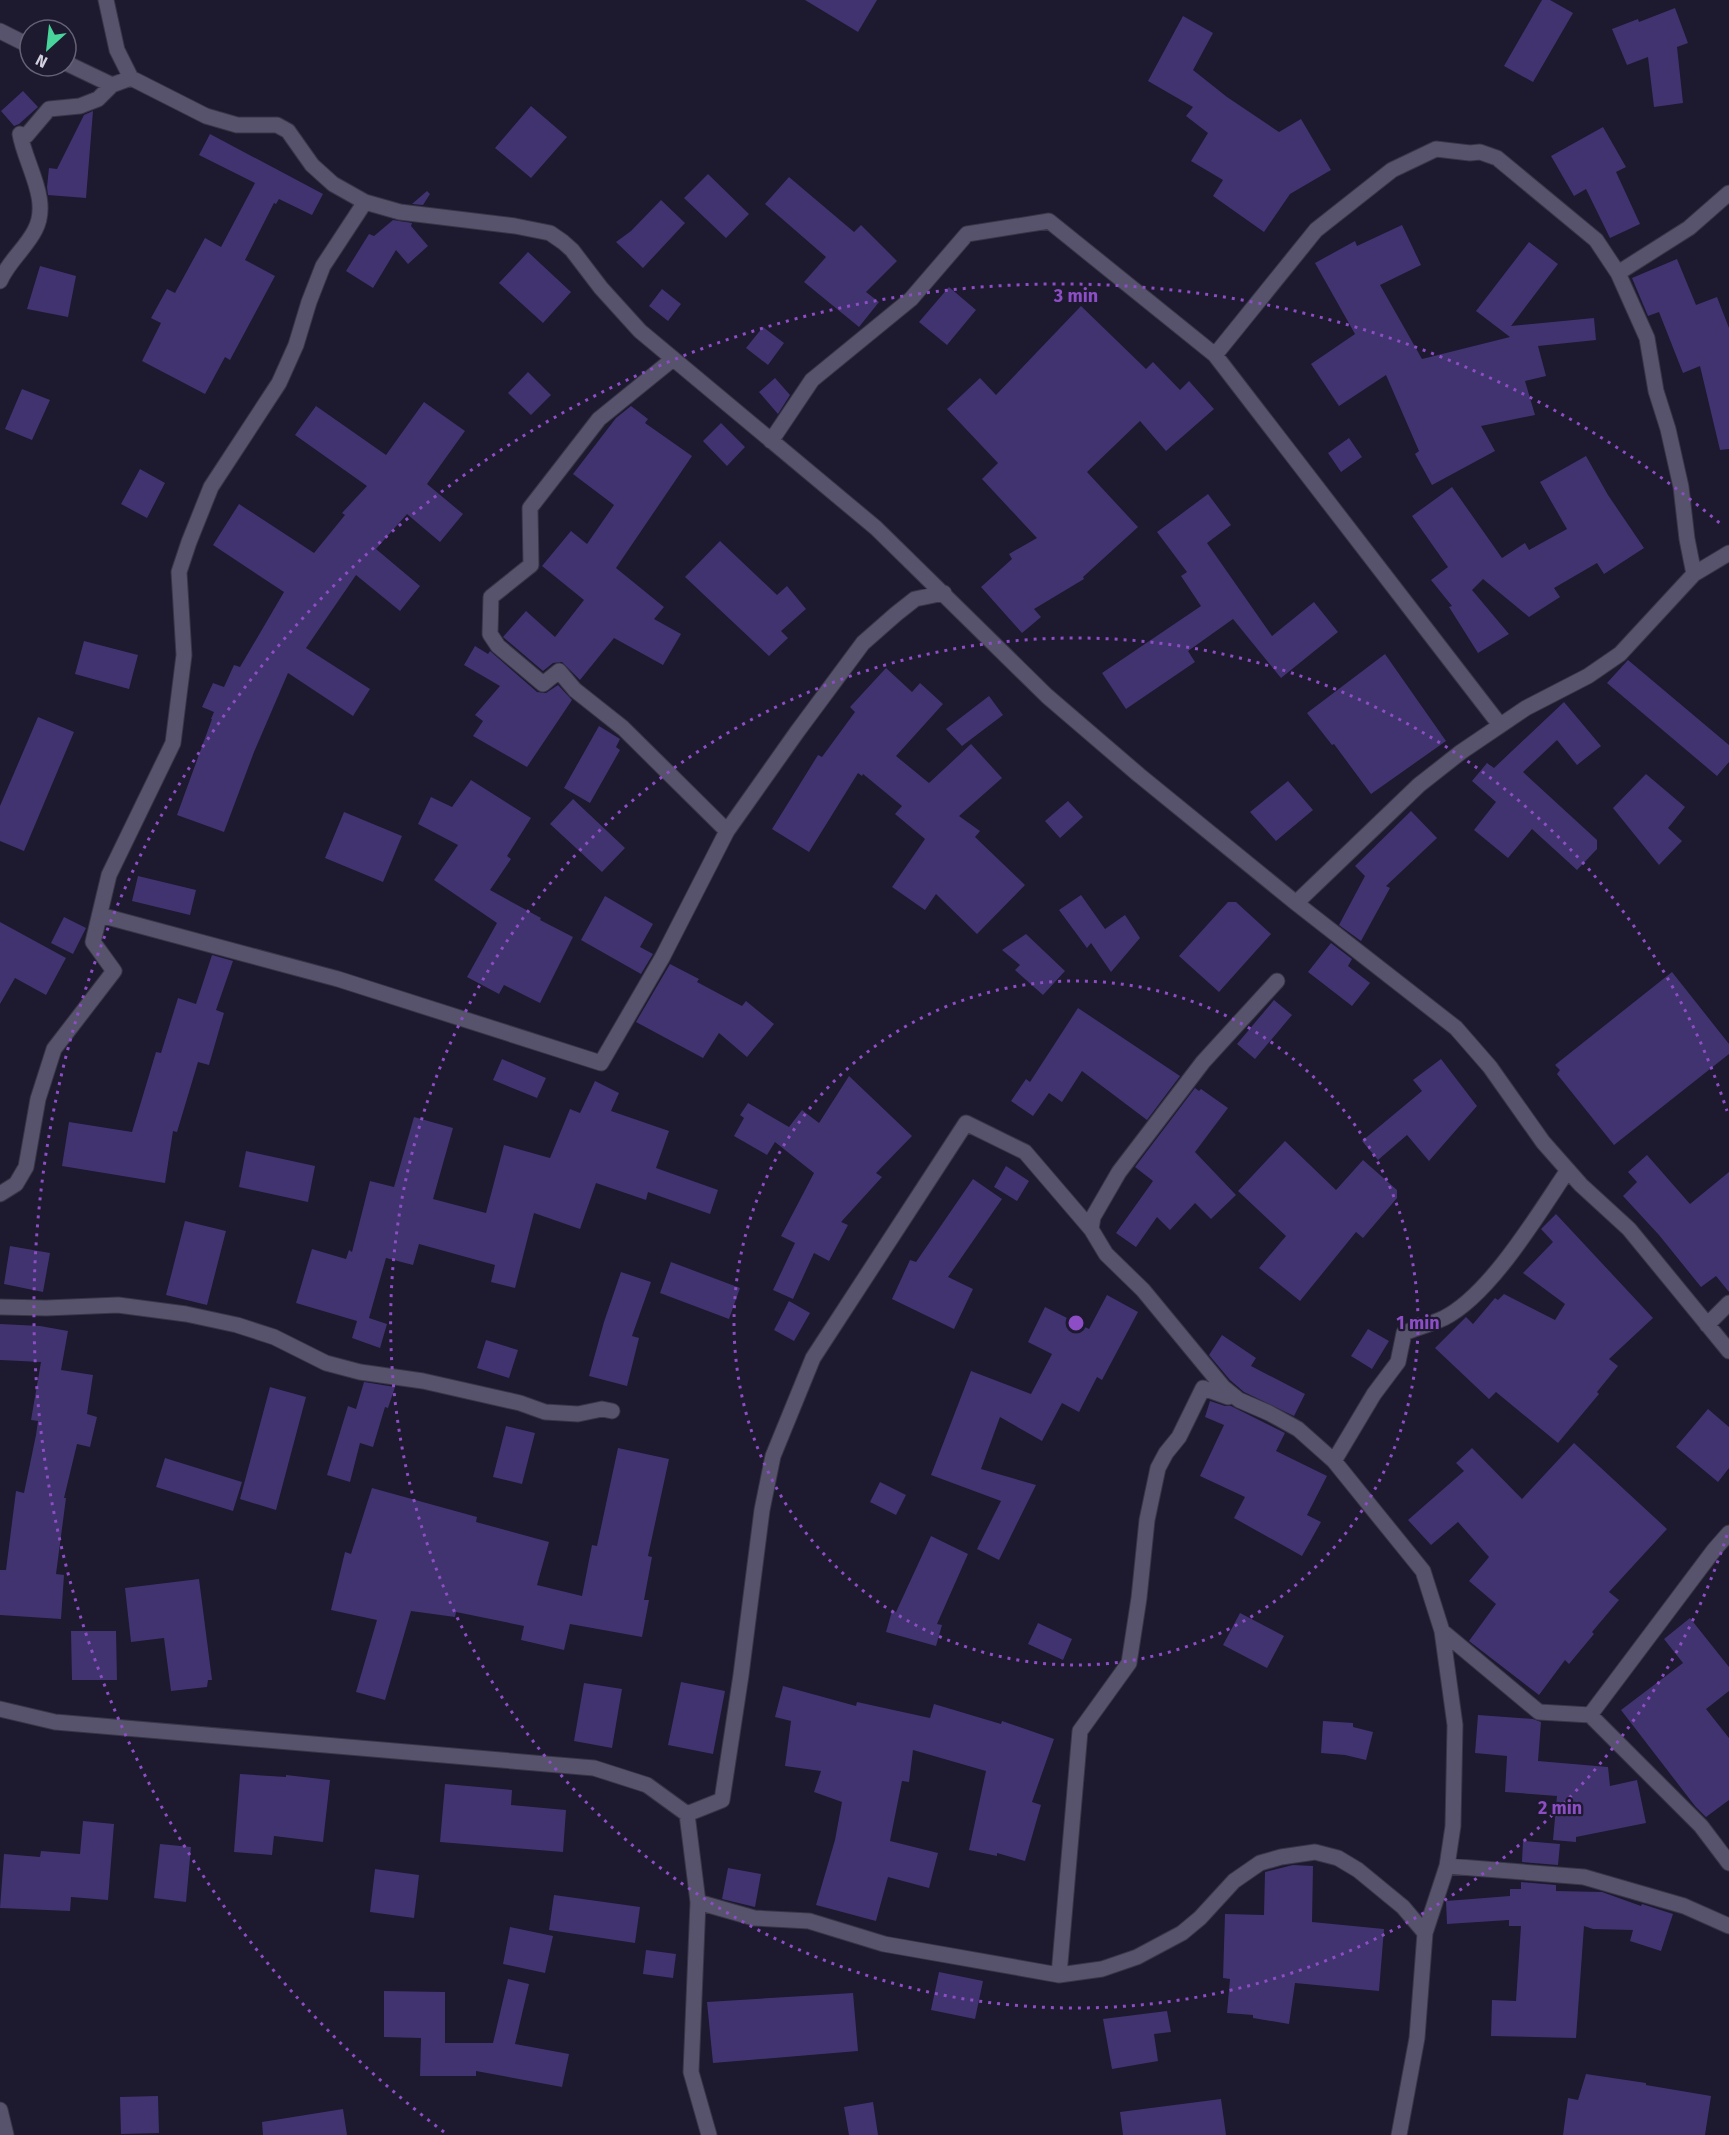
<svg xmlns="http://www.w3.org/2000/svg" width="1729" height="2135" viewBox="0 0 1729 2135" font-family="'Fira Sans',sans-serif">
<style>
.building{fill:#41336f}
.lines{fill:none;stroke-linecap:round;stroke-linejoin:round}
.minor-casing{stroke:#383546;stroke-width:17}
.minor{stroke:#57536d;stroke-width:15}
.ring{fill:none;stroke:#8c4dc5;stroke-width:3;stroke-dasharray:3 6}
.centre{fill:#8c4dc5;stroke:#1d192f;stroke-width:3}
.ring-label{font-size:18px;text-anchor:middle;font-weight:bold;fill:#8c4dc5;stroke:#1d192f;stroke-width:4.5;stroke-linejoin:round;paint-order:stroke}
</style>
<rect width="100%" height="100%" fill="#1d192f"/>
<path class="building" d="M 805,0 L 877,0 L 858,32 Z
M 1542,0 L 1550,0 L 1573,13 L 1533,82 L 1504,66 Z
M 1675,8 L 1688,43 L 1677,47 L 1683,103 L 1654,107 L 1648,57 L 1627,65 L 1612,29 L 1638,19 L 1639,22 Z
M 1183,16 L 1213,33 L 1193,70 L 1227,97 L 1279,132 L 1301,119 L 1331,170 L 1290,194 L 1264,232 L 1213,196 L 1223,180 L 1191,161 L 1208,133 L 1186,116 L 1193,107 L 1148,81 Z
M 23,91 L 38,107 L 19,124 L 14,126 L 1,111 Z
M 531,106 L 567,137 L 531,178 L 495,148 Z
M 93,111 L 86,198 L 48,195 L 47,187 L 49,168 L 57,169 L 84,115 Z
M 1603,127 L 1626,167 L 1616,172 L 1640,224 L 1610,238 L 1586,189 L 1574,196 L 1551,156 Z
M 210,134 L 323,194 L 312,215 L 279,199 L 276,204 L 274,203 L 245,260 L 275,276 L 230,360 L 225,357 L 205,394 L 142,361 L 161,323 L 151,318 L 167,289 L 175,293 L 205,238 L 221,247 L 255,183 L 199,155 Z
M 708,174 L 749,214 L 726,238 L 684,198 Z
M 789,177 L 854,232 L 861,225 L 897,261 L 866,292 L 879,302 L 859,327 L 804,282 L 826,257 L 765,204 Z
M 427,191 L 430,194 L 423,205 L 412,204 Z
M 661,200 L 685,223 L 643,268 L 616,242 L 631,231 Z
M 393,220 L 412,223 L 411,226 L 428,246 L 408,264 L 396,250 L 373,288 L 346,271 L 369,234 L 374,236 Z
M 1402,225 L 1421,265 L 1380,285 L 1422,359 L 1510,337 L 1476,311 L 1529,242 L 1558,264 L 1511,326 L 1594,318 L 1596,340 L 1538,346 L 1546,376 L 1525,381 L 1535,415 L 1481,426 L 1495,451 L 1432,485 L 1415,454 L 1419,451 L 1386,375 L 1339,406 L 1311,364 L 1355,334 L 1315,263 L 1355,241 L 1357,246 Z
M 528,252 L 571,292 L 543,323 L 499,283 Z
M 1677,259 L 1696,305 L 1717,297 L 1729,328 L 1729,449 L 1720,450 L 1700,366 L 1683,373 L 1659,312 L 1648,316 L 1632,278 Z
M 40,266 L 76,276 L 68,317 L 27,309 Z
M 949,287 L 976,310 L 947,345 L 919,322 Z
M 662,289 L 681,304 L 668,321 L 649,306 Z
M 1081,306 L 1146,369 L 1153,362 L 1180,390 L 1189,381 L 1214,409 L 1166,451 L 1140,421 L 1087,472 L 1138,527 L 1083,577 L 1084,579 L 1034,609 L 1041,617 L 1022,633 L 981,587 L 1012,559 L 1009,554 L 1037,538 L 982,479 L 998,463 L 947,409 L 980,378 L 996,395 Z
M 763,327 L 784,343 L 768,365 L 746,348 Z
M 528,372 L 551,395 L 531,415 L 508,393 Z
M 775,378 L 790,395 L 778,414 L 759,392 Z
M 22,389 L 50,400 L 32,440 L 5,429 Z
M 424,402 L 465,431 L 427,484 L 463,514 L 440,542 L 407,514 L 376,549 L 420,586 L 400,611 L 356,575 L 306,648 L 370,689 L 353,716 L 288,673 L 254,752 L 224,832 L 177,815 L 212,719 L 211,719 L 214,712 L 202,707 L 213,683 L 224,687 L 234,665 L 240,667 L 284,592 L 213,545 L 239,504 L 314,553 L 345,515 L 342,513 L 367,486 L 295,435 L 316,406 L 386,455 Z
M 631,406 L 648,419 L 645,423 L 692,456 L 616,568 L 664,607 L 654,619 L 681,634 L 663,665 L 614,638 L 580,680 L 562,662 L 553,663 L 543,671 L 503,637 L 526,611 L 555,637 L 584,600 L 542,566 L 571,531 L 587,544 L 614,505 L 573,474 L 616,418 Z
M 721,423 L 745,447 L 727,466 L 703,441 Z
M 1349,438 L 1362,457 L 1341,472 L 1328,453 Z
M 1586,456 L 1608,495 L 1644,548 L 1604,574 L 1597,563 L 1554,588 L 1560,597 L 1529,617 L 1483,579 L 1472,590 L 1509,634 L 1478,653 L 1449,607 L 1452,606 L 1431,580 L 1448,567 L 1412,516 L 1452,487 L 1502,558 L 1525,543 L 1529,550 L 1567,529 L 1540,482 Z
M 140,469 L 165,483 L 147,518 L 121,504 Z
M 1208,494 L 1231,525 L 1207,543 L 1272,636 L 1314,602 L 1338,632 L 1281,678 L 1233,619 L 1188,651 L 1195,662 L 1126,709 L 1102,673 L 1201,606 L 1181,576 L 1187,572 L 1157,532 Z
M 720,541 L 777,595 L 787,586 L 806,609 L 781,631 L 788,638 L 769,656 L 685,577 Z
M 84,641 L 138,655 L 129,689 L 75,674 Z
M 475,646 L 488,654 L 490,651 L 537,692 L 546,693 L 558,685 L 572,700 L 527,767 L 473,736 L 483,721 L 475,715 L 500,686 L 464,665 Z
M 1385,654 L 1446,741 L 1371,794 L 1334,744 L 1332,745 L 1307,713 Z
M 1628,660 L 1729,745 L 1729,762 L 1717,776 L 1607,683 Z
M 886,668 L 912,692 L 920,683 L 943,704 L 896,756 L 929,783 L 971,744 L 1002,778 L 959,816 L 980,831 L 975,837 L 1025,885 L 977,934 L 936,894 L 925,910 L 892,887 L 925,839 L 895,814 L 902,806 L 863,774 L 862,776 L 858,773 L 809,852 L 772,829 L 818,755 L 822,757 L 855,712 L 850,707 Z
M 989,696 L 1003,715 L 962,746 L 946,729 Z
M 1564,702 L 1601,746 L 1577,765 L 1557,740 L 1523,772 L 1597,840 L 1597,849 L 1577,870 L 1532,829 L 1508,858 L 1474,830 L 1496,802 L 1472,781 L 1487,763 L 1494,768 Z
M 38,717 L 74,732 L 24,851 L 0,841 L 0,806 Z
M 599,726 L 620,739 L 616,747 L 620,750 L 590,803 L 564,788 Z
M 1646,774 L 1685,807 L 1668,828 L 1682,841 L 1659,865 L 1613,808 Z
M 471,780 L 531,818 L 507,856 L 511,859 L 490,890 L 541,918 L 540,920 L 573,937 L 540,1003 L 504,985 L 499,994 L 467,977 L 497,923 L 434,880 L 458,845 L 418,824 L 431,797 L 452,807 Z
M 1288,781 L 1313,810 L 1276,841 L 1250,812 Z
M 573,799 L 625,848 L 602,872 L 550,824 Z
M 1068,801 L 1083,817 L 1060,838 L 1045,821 Z
M 1411,811 L 1437,838 L 1386,886 L 1390,888 L 1361,941 L 1339,925 L 1365,876 L 1355,866 Z
M 344,812 L 402,836 L 383,882 L 325,858 Z
M 138,876 L 196,890 L 190,915 L 132,901 Z
M 1081,895 L 1105,929 L 1125,915 L 1140,938 L 1111,972 L 1091,943 L 1087,948 L 1059,910 Z
M 605,896 L 653,924 L 640,947 L 653,954 L 641,974 L 581,940 Z
M 1228,902 L 1236,902 L 1271,934 L 1219,992 L 1179,956 Z
M 64,917 L 86,928 L 73,954 L 51,943 Z
M 0,922 L 66,958 L 46,995 L 15,978 L 0,1004 Z
M 1026,934 L 1065,971 L 1043,995 L 1015,970 L 1020,965 L 1002,950 Z
M 1331,943 L 1352,959 L 1348,966 L 1370,983 L 1352,1006 L 1308,972 Z
M 212,955 L 233,961 L 216,1010 L 224,1013 L 209,1065 L 198,1062 L 177,1132 L 173,1131 L 165,1183 L 62,1166 L 69,1122 L 132,1132 L 156,1052 L 161,1053 L 178,998 L 196,1004 Z
M 670,964 L 699,979 L 697,982 L 742,1006 L 746,1001 L 774,1024 L 747,1057 L 719,1033 L 703,1058 L 636,1022 Z
M 1672,972 L 1729,1044 L 1729,1054 L 1614,1145 L 1557,1074 L 1560,1070 L 1555,1065 Z
M 1274,1000 L 1292,1015 L 1255,1059 L 1237,1044 Z
M 1078,1008 L 1180,1076 L 1147,1120 L 1082,1071 L 1062,1102 L 1049,1093 L 1033,1116 L 1011,1101 L 1026,1079 L 1030,1082 Z
M 502,1059 L 546,1078 L 537,1098 L 493,1080 Z
M 1441,1059 L 1477,1106 L 1429,1161 L 1407,1135 L 1378,1160 L 1362,1141 L 1422,1091 L 1413,1080 Z
M 849,1076 L 912,1136 L 876,1173 L 882,1177 L 841,1222 L 848,1225 L 829,1261 L 814,1253 L 793,1299 L 773,1290 L 795,1243 L 781,1236 L 814,1173 L 775,1142 L 767,1155 L 734,1136 L 744,1118 L 740,1115 L 748,1103 L 789,1127 L 802,1110 L 819,1123 Z
M 595,1081 L 619,1093 L 611,1111 L 669,1131 L 656,1168 L 718,1190 L 710,1214 L 648,1192 L 646,1200 L 596,1183 L 580,1229 L 534,1213 L 515,1288 L 491,1282 L 495,1265 L 419,1244 L 413,1265 L 386,1258 L 369,1318 L 387,1324 L 380,1348 L 352,1338 L 357,1321 L 296,1303 L 312,1249 L 346,1259 L 349,1250 L 352,1252 L 370,1181 L 394,1187 L 414,1117 L 453,1128 L 433,1199 L 486,1213 L 504,1145 L 550,1158 L 570,1109 L 580,1113 Z
M 1195,1088 L 1199,1091 L 1201,1089 L 1228,1108 L 1195,1152 L 1236,1195 L 1211,1219 L 1195,1203 L 1170,1230 L 1157,1217 L 1136,1247 L 1116,1233 L 1153,1181 L 1135,1167 Z
M 1285,1141 L 1336,1190 L 1363,1160 L 1397,1190 L 1397,1198 L 1363,1238 L 1356,1232 L 1300,1301 L 1259,1268 L 1286,1236 L 1238,1191 Z
M 246,1151 L 315,1166 L 308,1202 L 239,1187 Z
M 1647,1155 L 1690,1204 L 1729,1172 L 1729,1292 L 1716,1276 L 1701,1287 L 1659,1235 L 1623,1196 L 1637,1182 L 1628,1172 Z
M 1006,1166 L 1029,1181 L 1017,1201 L 994,1187 Z
M 973,1179 L 1002,1199 L 948,1277 L 973,1289 L 954,1329 L 892,1299 L 910,1260 L 916,1262 Z
M 1556,1214 L 1653,1318 L 1609,1359 L 1618,1366 L 1597,1392 L 1599,1394 L 1558,1443 L 1496,1392 L 1489,1399 L 1435,1348 L 1466,1317 L 1473,1324 L 1495,1298 L 1498,1300 L 1504,1294 L 1555,1320 L 1565,1304 L 1523,1273 L 1553,1242 L 1541,1229 Z
M 185,1221 L 226,1231 L 207,1305 L 166,1295 Z
M 10,1246 L 50,1253 L 43,1292 L 4,1284 Z
M 671,1262 L 740,1288 L 729,1319 L 660,1293 Z
M 621,1272 L 651,1282 L 632,1336 L 639,1338 L 627,1386 L 589,1376 L 604,1322 Z
M 1107,1295 L 1138,1312 L 1102,1380 L 1097,1377 L 1079,1412 L 1062,1403 L 1042,1441 L 1000,1417 L 981,1469 L 1036,1485 L 999,1560 L 977,1549 L 1001,1501 L 931,1475 L 971,1371 L 1031,1394 L 1052,1354 L 1028,1342 L 1045,1307 L 1089,1329 Z
M 789,1301 L 810,1313 L 794,1341 L 774,1330 Z
M 0,1324 L 40,1326 L 68,1331 L 61,1370 L 93,1375 L 87,1414 L 97,1417 L 90,1447 L 77,1444 L 64,1498 L 66,1498 L 56,1574 L 64,1575 L 61,1619 L 0,1615 L 0,1570 L 6,1570 L 16,1491 L 24,1493 L 36,1435 L 38,1421 L 31,1420 L 41,1362 L 0,1360 Z
M 1368,1329 L 1389,1341 L 1372,1369 L 1351,1356 Z
M 1222,1335 L 1256,1358 L 1251,1366 L 1305,1394 L 1294,1416 L 1244,1392 L 1230,1380 L 1209,1355 Z
M 486,1340 L 518,1350 L 509,1378 L 477,1368 Z
M 364,1382 L 395,1387 L 388,1408 L 385,1407 L 373,1447 L 360,1443 L 350,1482 L 327,1475 L 348,1406 L 356,1409 Z
M 270,1387 L 306,1397 L 276,1510 L 240,1499 Z
M 1210,1401 L 1225,1406 L 1231,1406 L 1285,1433 L 1276,1451 L 1327,1476 L 1307,1515 L 1321,1522 L 1302,1556 L 1234,1518 L 1245,1497 L 1200,1476 L 1224,1425 L 1205,1417 Z
M 1708,1409 L 1729,1427 L 1729,1468 L 1718,1482 L 1676,1447 Z
M 506,1426 L 535,1433 L 522,1484 L 493,1477 Z
M 1574,1443 L 1667,1529 L 1609,1592 L 1619,1600 L 1592,1632 L 1594,1634 L 1569,1664 L 1565,1660 L 1539,1695 L 1469,1641 L 1496,1604 L 1469,1581 L 1489,1557 L 1458,1522 L 1431,1545 L 1408,1520 L 1464,1471 L 1456,1463 L 1472,1448 L 1522,1499 Z
M 618,1448 L 669,1459 L 648,1556 L 652,1557 L 644,1600 L 649,1600 L 642,1637 L 570,1624 L 564,1650 L 521,1640 L 524,1626 L 456,1612 L 455,1617 L 411,1611 L 385,1700 L 356,1692 L 377,1620 L 331,1610 L 345,1552 L 351,1554 L 372,1488 L 477,1517 L 476,1522 L 549,1542 L 537,1585 L 582,1596 L 592,1545 L 597,1546 Z
M 165,1458 L 242,1482 L 233,1511 L 156,1487 Z
M 880,1482 L 906,1495 L 896,1515 L 870,1502 Z
M 931,1536 L 968,1554 L 937,1624 L 942,1625 L 936,1646 L 886,1632 L 892,1611 L 896,1612 Z
M 199,1579 L 212,1680 L 208,1680 L 207,1687 L 171,1691 L 164,1638 L 131,1642 L 125,1588 Z
M 1240,1613 L 1284,1636 L 1267,1668 L 1223,1645 Z
M 1690,1618 L 1729,1667 L 1729,1691 L 1706,1709 L 1729,1738 L 1729,1800 L 1706,1817 L 1695,1806 L 1621,1710 L 1683,1663 L 1664,1639 Z
M 1038,1623 L 1072,1639 L 1063,1660 L 1028,1644 Z
M 71,1631 L 116,1631 L 117,1680 L 72,1680 Z
M 681,1682 L 725,1691 L 713,1754 L 668,1745 Z
M 584,1683 L 622,1689 L 612,1748 L 574,1741 Z
M 783,1686 L 856,1706 L 857,1702 L 930,1718 L 934,1704 L 1001,1724 L 1002,1721 L 1054,1739 L 1032,1802 L 1041,1805 L 1025,1861 L 997,1853 L 997,1856 L 969,1850 L 986,1771 L 913,1750 L 909,1782 L 902,1781 L 890,1841 L 938,1853 L 929,1888 L 888,1877 L 876,1921 L 816,1905 L 835,1840 L 842,1802 L 814,1792 L 821,1771 L 785,1766 L 791,1721 L 775,1717 Z
M 1478,1715 L 1533,1719 L 1541,1722 L 1538,1761 L 1608,1767 L 1610,1786 L 1637,1780 L 1646,1823 L 1576,1837 L 1576,1842 L 1553,1840 L 1557,1796 L 1505,1792 L 1507,1756 L 1475,1753 Z
M 1323,1721 L 1353,1723 L 1353,1727 L 1373,1732 L 1366,1760 L 1345,1755 L 1321,1753 Z
M 240,1774 L 286,1777 L 286,1775 L 330,1780 L 323,1842 L 274,1836 L 272,1855 L 234,1852 Z
M 445,1784 L 512,1790 L 511,1805 L 566,1810 L 563,1852 L 440,1842 Z
M 83,1821 L 114,1824 L 108,1900 L 71,1897 L 70,1911 L 0,1908 L 4,1854 L 40,1857 L 41,1851 L 80,1854 Z
M 1523,1841 L 1560,1844 L 1558,1865 L 1522,1862 Z
M 160,1844 L 191,1847 L 186,1902 L 154,1898 Z
M 1293,1865 L 1313,1866 L 1312,1922 L 1384,1929 L 1379,1991 L 1295,1983 L 1289,2024 L 1253,2018 L 1253,2015 L 1227,2013 L 1230,1979 L 1223,1978 L 1225,1914 L 1264,1915 L 1265,1872 Z
M 728,1868 L 761,1874 L 755,1907 L 722,1899 Z
M 375,1869 L 419,1875 L 414,1918 L 370,1912 Z
M 1521,1882 L 1556,1885 L 1556,1891 L 1602,1892 L 1641,1906 L 1642,1904 L 1673,1914 L 1661,1951 L 1630,1941 L 1633,1930 L 1593,1929 L 1584,1926 L 1576,2038 L 1491,2036 L 1492,2000 L 1516,2001 L 1521,1926 L 1509,1926 L 1509,1920 L 1447,1924 L 1446,1901 L 1510,1896 L 1510,1889 L 1521,1889 Z
M 554,1895 L 640,1907 L 635,1943 L 549,1930 Z
M 510,1927 L 553,1936 L 545,1973 L 503,1964 Z
M 646,1950 L 676,1954 L 673,1978 L 643,1974 Z
M 939,1972 L 983,1981 L 975,2019 L 931,2010 Z
M 508,1979 L 529,1984 L 515,2044 L 569,2054 L 562,2087 L 476,2071 L 476,2076 L 420,2076 L 421,2038 L 384,2037 L 384,1991 L 445,1992 L 445,2043 L 493,2043 Z
M 853,1993 L 858,2051 L 713,2063 L 707,2002 Z
M 1167,2011 L 1171,2032 L 1154,2034 L 1158,2061 L 1112,2069 L 1103,2019 Z
M 1586,2074 L 1646,2083 L 1646,2085 L 1711,2096 L 1705,2135 L 1563,2135 L 1568,2098 L 1578,2100 Z
M 158,2096 L 159,2133 L 121,2134 L 120,2097 Z
M 1221,2099 L 1226,2135 L 1123,2135 L 1120,2112 Z
M 873,2102 L 878,2135 L 849,2135 L 844,2107 Z
M 343,2109 L 347,2135 L 263,2135 L 262,2122 Z"/>
<g class="lines">
<defs>
<path id="minor" d="M 106,0 L 117,50 L 131,78 L 206,116 L 237,125 L 277,125 L 288,131 L 312,165 L 333,184 L 365,202 L 400,212 L 515,226 L 550,233 L 563,242 L 572,250 L 601,288 L 640,331 L 876,528 L 1047,696 L 1139,775 L 1296,903 L 1456,1028 L 1490,1067 L 1543,1142 L 1581,1185 L 1629,1229 L 1729,1351
M 0,31 L 30,46
M 66,63 L 112,85
M 1618,273 L 1689,228 L 1729,193
M 0,281 C 8,262 26,248 35,230 C 51,200 25,164 20,134 L 26,136 L 49,109 L 80,106 L 98,99 L 112,85 L 131,78
M 1215,355 L 1500,725
M 673,359 L 599,419 L 530,508 L 531,565 L 491,597 L 490,634 L 498,646 L 543,684 L 559,671 L 575,690 L 623,728 L 727,831
M 771,441 L 812,380 L 911,299 L 967,234 L 1049,221 L 1215,355 L 1316,230 L 1392,170 L 1436,149 L 1470,153 L 1480,152 L 1497,158 L 1596,240 L 1618,273 L 1647,338 L 1656,391 L 1668,429 L 1681,487 L 1687,539 L 1694,574
M 1296,903 L 1419,785 L 1461,752 L 1526,708 L 1588,676 L 1620,654 L 1694,574 L 1729,553
M 100,915 L 338,979 L 601,1063 L 662,958 L 727,831 L 797,732 L 863,643 L 896,614 L 915,599 L 944,593
M 0,1194 L 16,1184 L 26,1167 L 38,1099 L 54,1049 L 114,971 L 93,942 L 109,875 L 173,743 L 184,655 L 179,572 L 189,542 L 211,487 L 279,383 L 296,345 L 309,302 L 323,266 L 365,202
M 1091,1229 L 1093,1217 L 1119,1172 L 1203,1062 L 1277,981
M 0,1307 L 46,1308 L 118,1305 L 186,1314 L 237,1325 L 274,1337 L 326,1363 L 360,1372 L 423,1381 L 520,1403 L 545,1412 L 578,1414 L 602,1409 L 612,1411
M 1707,1325 L 1729,1303
M 1334,1461 L 1374,1394 L 1398,1362 L 1404,1333 C 1417,1328 1431,1324 1444,1318 C 1491,1294 1538,1214 1568,1170
M 0,1709 L 55,1722 L 594,1768 L 647,1785 L 687,1814 L 698,1902 L 754,1918 L 809,1921 L 884,1944 L 1059,1975 L 1102,1969 L 1137,1957 L 1182,1933 L 1200,1918 L 1234,1881 L 1260,1863 L 1281,1857 L 1315,1852 L 1338,1858 L 1358,1870 L 1403,1907 L 1425,1933
M 1590,1715 L 1714,1550 L 1729,1533
M 687,1814 L 722,1800 L 741,1675 L 762,1510 L 773,1456 L 813,1358 L 966,1123 L 1025,1152 L 1091,1229 L 1106,1254 L 1143,1290 L 1223,1387 L 1239,1400 L 1269,1413 L 1298,1429 L 1334,1461 L 1423,1571 L 1442,1631 L 1539,1712 L 1590,1715 L 1701,1826 L 1729,1863
M 1447,1866 L 1584,1877 L 1684,1906 L 1729,1926
M 698,1902 L 691,2072 L 709,2135
M 1059,1975 L 1080,1731 L 1129,1663 L 1139,1598 L 1147,1520 L 1158,1468 L 1166,1453 L 1179,1437 L 1203,1388 L 1228,1397
M 0,2110 L 6,2135
M 1399,2135 L 1417,2038 L 1425,1933 L 1447,1866 L 1453,1826 L 1455,1725 L 1442,1631"/>
</defs>
<use href="#minor" class="minor-casing"/>
<use href="#minor" class="minor"/>
</g>
<g class="ring">
<circle cx="1076" cy="1323" r="342"/>
<path d="M1727 1535A685 685 0 1 1 1727 1111"/>
<path d="M444 2132A1027 1027 0 1 1 1722 525"/>
</g>
<circle cx="1076" cy="1323" r="9" class="centre"/>
<g class="ring-label">
<text x="1076" y="302">3 min</text>
<text x="1418" y="1329">1 min</text>
<text x="1560" y="1814">2 min</text>
</g>
<g transform="translate(48 48) rotate(207)"><circle r="28" fill="#1d192f" stroke="#656275" stroke-width="1.5"/>
<path d="M0-4.5L10 22L0 15L-10 22Z" fill="#49d49c"/>
<text y="-9" font-size="16" font-weight="bold" text-anchor="middle" fill="#d2d0df">N</text>
</g>
</svg>
